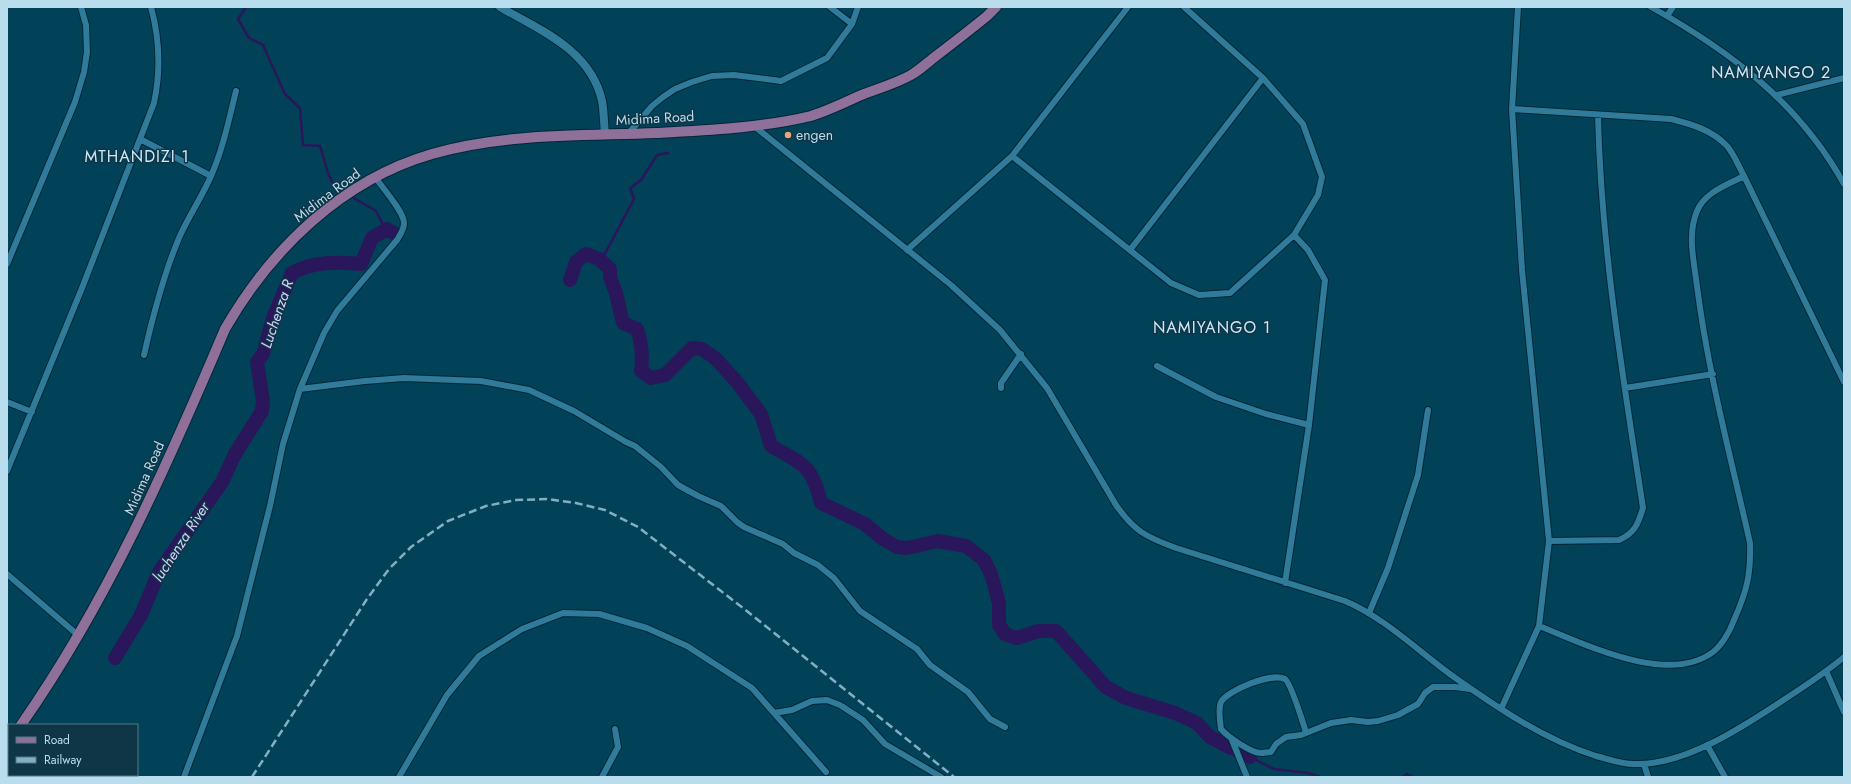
<svg xmlns="http://www.w3.org/2000/svg" width="1851" height="784" viewBox="0 0 1851 784" font-family="Jost,sans-serif">
<style>
.lines{fill:none;stroke-linecap:round;stroke-linejoin:round}
.stream{stroke:#2a165a;stroke-width:2.5}
.river{stroke:#2a165a;stroke-width:14}
.minor-casing{stroke:#002737;stroke-width:8}
.tertiary-casing{stroke:#002737;stroke-width:10}
.primary-casing{stroke:#002737;stroke-width:12}
.minor{stroke:#307a9a;stroke-width:6}
.tertiary{stroke:#307a9a;stroke-width:8}
.primary{stroke:#8f709b;stroke-width:10}
.rail{stroke:#83afc2;stroke-width:2.5;stroke-dasharray:8 4;stroke-linecap:butt}
.poi-dot{fill:#efa377;stroke:#0f3647;stroke-width:1.5}
.labels{text-anchor:middle;dominant-baseline:central;stroke-width:3;stroke-linejoin:round;paint-order:stroke}
.street-label{font-size:14px;fill:#baddee;stroke:#0f3647}
.poi-label{font-size:14px;fill:#baddee;stroke:#0f3647;text-anchor:start}
.water-label{font-size:15px;font-style:italic;fill:#d6d1fb;stroke:#0f3647}
.quarter-label{font-size:16px;letter-spacing:1px;fill:#cce8f6;stroke:#0f3647}
</style>
<rect width="100%" height="100%" fill="#024259"/>
<g class="lines">
<path class="stream" d="M 246,7 L 238,19 L 249,38 L 263,45 L 285,94 L 300,108 L 303,145 L 320,146 L 328,173 L 336,190 L 339,192
M 354,198 L 376,211 L 382,223 L 387,229
M 601,261 L 634,199 L 630,188 L 641,180 L 657,155 L 668,153
M 1250,757 L 1274,769 L 1308,773 L 1321,777
M 1402,777 L 1407,774 L 1413,777"/>
<path class="river" d="M 570,280 L 576,262 L 586,254 L 599,259 L 610,269 L 610,277 L 616,293 L 623,323 L 637,329 C 642,343 643,356 641,371 L 651,378 L 665,375 L 692,348 L 702,349 L 715,358 L 737,382 L 761,414 L 771,446 C 803,464 812,465 821,503 L 865,524 L 883,539 L 897,547 L 907,548 L 938,541 L 966,546 L 984,560 L 991,574 L 999,603 L 999,625 L 1005,634 L 1017,638 L 1038,631 L 1056,631 L 1106,687 L 1126,698 L 1175,713 L 1197,723 L 1210,737 L 1231,748
M 115,658 L 141,615 L 159,572 L 222,482 L 235,454 L 262,411 L 263,401 L 257,362 L 263,354 L 273,318 L 292,273 C 315,261 336,262 361,264 L 372,238 L 387,229 L 397,235
M 1238,751 L 1250,757"/>
<defs>
<path id="minor" d="M 830,7 L 852,24
M 1651,7 C 1730,51 1799,103 1844,184
M 1667,16 L 1673,7
M 1777,95 L 1844,78
M 1512,109 L 1671,119 C 1691,124 1712,130 1727,146 C 1734,154 1739,167 1744,176 C 1727,185 1705,192 1697,211 C 1687,235 1694,261 1697,286 C 1708,373 1731,458 1750,543 C 1751,574 1747,591 1734,620 C 1730,631 1722,645 1713,652 C 1668,686 1585,644 1539,626
M 754,126 L 951,285 L 1000,330 L 1047,388 L 1116,505 C 1134,531 1146,537 1176,548 L 1345,601 C 1385,618 1418,651 1454,677 C 1498,708 1543,739 1596,756 C 1608,759 1621,764 1634,764 C 1685,766 1744,726 1785,699 C 1805,686 1825,673 1844,657
M 628,134 L 652,106 L 663,97 L 675,89 L 692,82 L 712,76 L 734,75 L 781,81 L 827,58 L 852,24 L 858,7
M 140,139 L 211,176
M 1012,156 L 1128,7
M 1744,176 L 1844,382
M 907,250 L 1012,156 L 1171,283 L 1199,295 L 1230,293 L 1294,235 L 1318,195 L 1322,177 L 1303,124 L 1263,78 L 1184,7
M 1130,250 L 1263,78
M 7,264 L 75,102 L 84,72 L 87,52 L 86,25 L 81,7
M 144,355 C 153,315 163,276 179,238 C 188,217 202,197 211,176 C 223,149 229,119 236,91
M 1157,366 L 1216,397 L 1266,414 L 1309,425
M 1001,388 L 1001,383 L 1021,354
M 1625,388 L 1713,374
M 300,389 L 365,381 L 404,378 L 481,381 L 529,390 L 574,411 L 626,442 L 635,446 L 661,467 L 678,485 L 698,496 L 721,506 L 737,522 L 744,527 L 783,544 L 794,553 L 818,565 L 834,578 L 860,611 L 917,649 L 930,665 L 968,692 L 990,719 L 1005,727
M 7,402 L 32,412
M 7,471 L 82,288 L 154,103 C 161,70 160,40 151,7
M 1549,541 L 1619,540 C 1635,533 1638,524 1643,508 C 1623,377 1601,247 1598,115
M 7,574 L 79,636
M 1285,583 L 1309,425 L 1325,280 L 1308,250 L 1294,235
M 1369,613 L 1388,568 L 1418,475 L 1428,410
M 1826,671 L 1844,712
M 1501,709 L 1539,626 L 1549,541 L 1522,270 L 1512,109 L 1518,7
M 774,713 L 792,710 L 812,701 L 827,700 L 840,705 L 863,720 L 885,744 L 941,777
M 1306,732 C 1303,723 1291,683 1285,679 C 1272,672 1228,690 1221,702 C 1218,709 1220,722 1221,729 C 1228,737 1251,753 1261,753 C 1264,753 1268,752 1271,752 L 1276,744 L 1286,737 L 1301,735 L 1331,723 L 1351,720 L 1368,722 L 1378,721 L 1398,715 L 1418,704 L 1425,693 L 1433,687 L 1455,687 L 1470,689
M 1232,740 L 1247,777
M 1707,745 L 1725,777
M 1644,764 L 1648,777
M 184,777 L 237,636 L 270,506 L 283,444 L 300,389 L 324,333 L 337,311 L 397,240 C 400,235 404,230 404,223 C 404,212 382,187 375,177
M 399,777 L 447,695 L 479,656 L 522,629 L 563,613 L 599,614 L 647,628 L 687,646 L 752,688 L 826,772
M 602,777 L 618,747 L 615,729"/>
<path id="tertiary" d="M 500,7 C 540,30 591,50 602,101 C 604,112 604,124 605,135"/>
<path id="primary" d="M 21,725 C 107,602 167,466 225,329 C 271,249 342,180 432,154 C 504,133 582,136 656,133 C 708,130 761,128 811,116 C 827,111 844,103 859,96 C 876,89 895,84 911,75 C 920,70 928,62 936,56 C 953,43 970,30 987,16 L 996,7
M 7,744 L 9,742"/>
</defs>
<use href="#minor" class="minor-casing"/>
<use href="#tertiary" class="tertiary-casing"/>
<use href="#primary" class="primary-casing"/>
<use href="#minor" class="minor"/>
<use href="#tertiary" class="tertiary"/>
<use href="#primary" class="primary"/>
<path class="rail" d="M 252,777 L 367,599 L 389,569 L 411,547 L 448,521 L 486,506 L 516,500 L 547,499 L 576,503 L 605,510 L 638,527 L 743,608 L 954,777"/>
</g>
<circle class="poi-dot" cx="788" cy="135" r="4"/>
<g class="labels">
<g class="street-label">
<text transform="translate(655 118) rotate(-3)">Midima Road</text>
<text transform="translate(327 195) rotate(-37)">Midima Road</text>
<text transform="translate(144 478) rotate(-66)">Midima Road</text>
</g>
<g class="poi-label">
<text x="796" y="135">engen</text>
</g>
<g class="water-label">
<text transform="translate(277 314) rotate(-71)">Luchenza R</text>
<text transform="translate(181 542) rotate(-57)">luchenza River</text>
</g>
<g class="quarter-label">
<text x="1771" y="72">NAMIYANGO 2</text>
<text x="137" y="156">MTHANDIZI 1</text>
<text x="1212" y="327">NAMIYANGO 1</text>
</g>
</g>
<rect width="1851" height="784" fill="none" stroke="#baddee" stroke-width="16"/>
<rect x="8" y="724" width="130" height="52" fill="#0f3647" stroke="#53798a"/>
<rect x="16" y="737" width="20" height="6" fill="#8f709b" stroke="#53798a"/>
<text x="44" y="744" font-size="12" fill="#baddee">Road</text>
<rect x="16" y="757" width="20" height="6" fill="#83afc2" stroke="#53798a"/>
<text x="44" y="764" font-size="12" fill="#baddee">Railway</text>
</svg>
